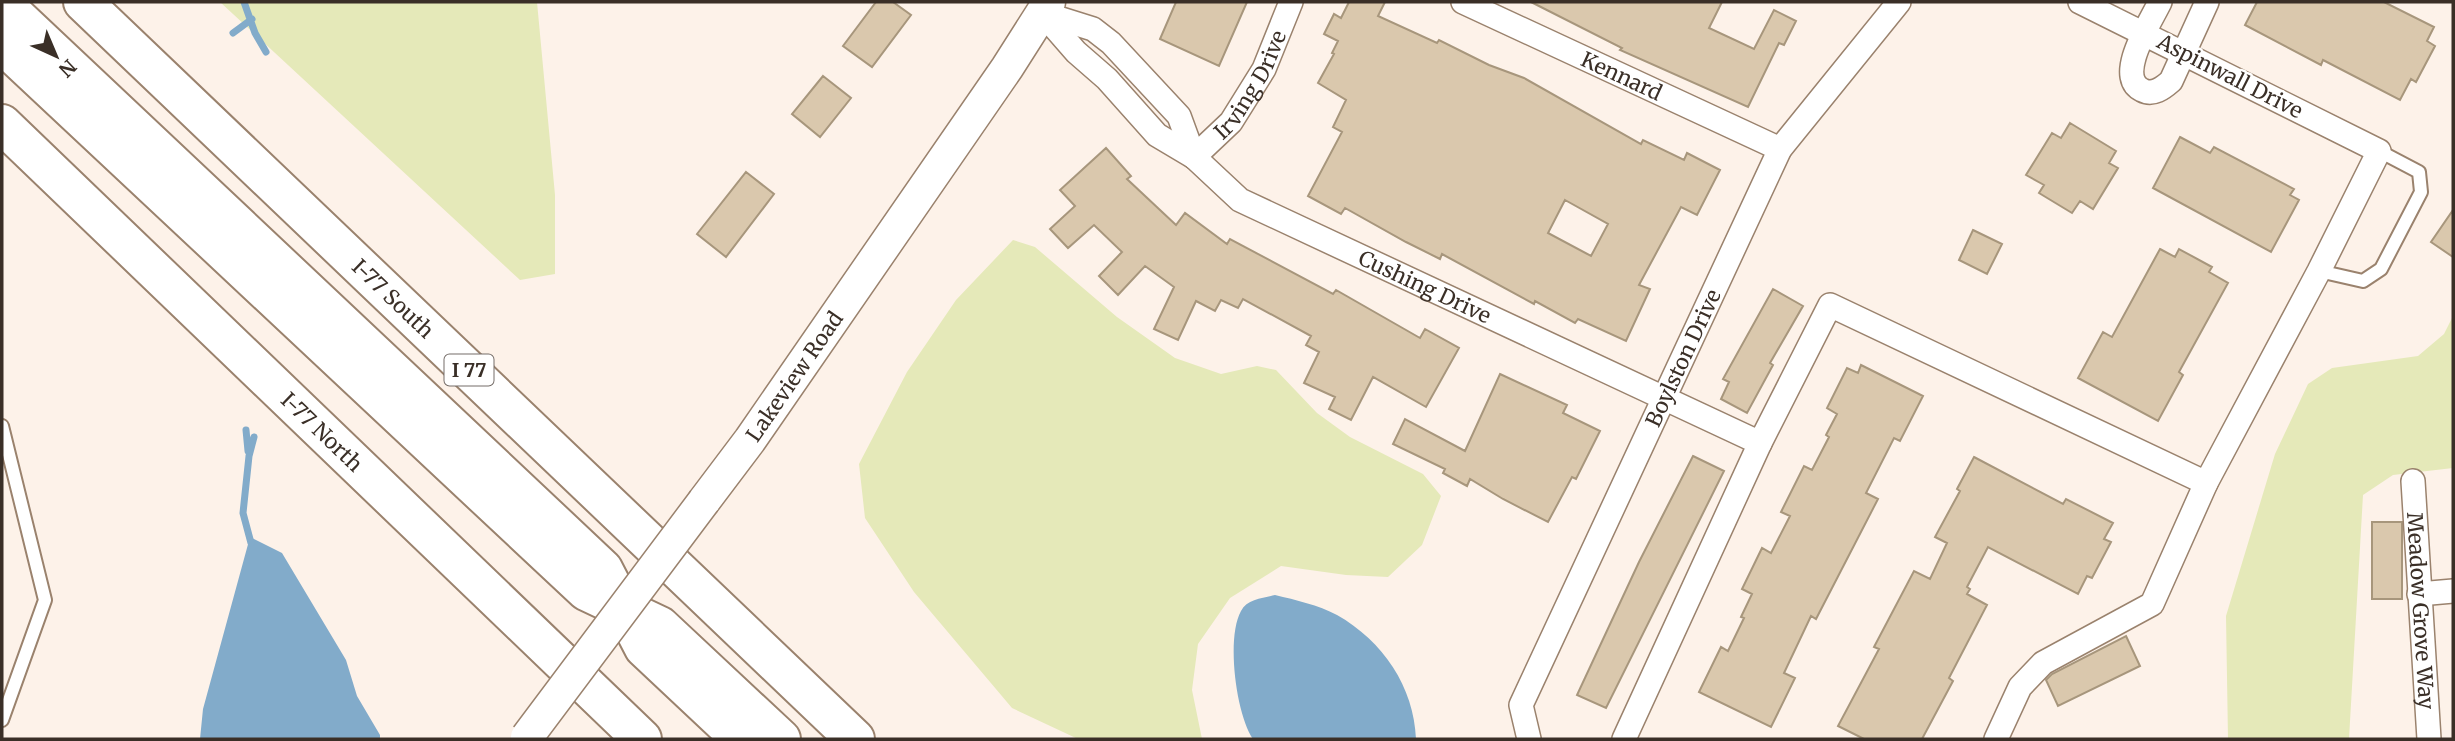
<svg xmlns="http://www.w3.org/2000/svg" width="2455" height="741" viewBox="0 0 2455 741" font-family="Merriweather,serif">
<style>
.green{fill:#e5e9b9}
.water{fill:#82abca}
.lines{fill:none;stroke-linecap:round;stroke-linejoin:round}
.stream{stroke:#82abca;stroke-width:7}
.building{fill:#dac8ad;stroke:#a7967c;stroke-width:2;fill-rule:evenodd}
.lane-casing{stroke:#9a826d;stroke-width:16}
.street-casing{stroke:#9a826d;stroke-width:26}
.secondary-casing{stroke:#9a826d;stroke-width:35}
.highway-casing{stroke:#9a826d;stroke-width:42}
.lane{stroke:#fff;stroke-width:12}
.street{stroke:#fff;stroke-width:23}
.secondary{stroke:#fff;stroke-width:32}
.highway{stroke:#fff;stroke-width:38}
.secondary-bridge-casing{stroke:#9a826d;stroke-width:35;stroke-linecap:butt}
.secondary-bridge{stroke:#fff;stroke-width:32}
.labels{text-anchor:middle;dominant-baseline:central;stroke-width:5;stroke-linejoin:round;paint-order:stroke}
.shield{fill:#fff;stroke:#756d68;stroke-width:2}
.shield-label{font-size:19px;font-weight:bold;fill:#3a2f27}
.street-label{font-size:21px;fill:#3a2f27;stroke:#fff}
</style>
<rect width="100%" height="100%" fill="#fdf2e9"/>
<path class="green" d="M 220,2 L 537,2 L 555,195 L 555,274 L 520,280 Z
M 1013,240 L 1035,247 L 1117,317 L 1175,358 L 1221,374 L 1257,366 L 1276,370 L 1317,413 L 1350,437 L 1423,474 L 1441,496 L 1422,545 L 1388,577 L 1346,575 L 1281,566 L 1230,598 L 1198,644 L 1192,690 L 1202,739 L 1078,739 L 1012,708 L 914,592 L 865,518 L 859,464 L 907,372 L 956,300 Z
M 2453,316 L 2453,468 L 2393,475 L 2363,495 L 2349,739 L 2228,739 L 2226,616 L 2275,454 L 2308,384 L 2332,368 L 2418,356 L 2444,334 Z"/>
<path class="water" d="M 250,537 L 282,553 L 346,660 L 357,696 L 380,735 L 380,739 L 200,739 L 203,709 Z
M 1275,595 C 1296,600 1318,605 1337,615 C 1383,641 1414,687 1416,739 L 1253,739 C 1236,714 1226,638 1241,611 C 1247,599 1263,598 1275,595 Z"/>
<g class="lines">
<path class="stream" d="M 244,2 L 255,33 L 266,52
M 233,33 L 252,19
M 246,430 L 248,451
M 251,543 L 243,513 L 249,456 L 254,437"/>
</g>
<path class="building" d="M 876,2 L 893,2 L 911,15 L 872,67 L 843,46 Z
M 1176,2 L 1247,2 L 1219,66 L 1160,39 Z
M 1349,2 L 1385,2 L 1378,16 L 1437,43 L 1439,40 L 1489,65 L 1524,78 L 1641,144 L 1643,140 L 1684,160 L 1687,153 L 1720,170 L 1697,215 L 1681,207 L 1639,285 L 1650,289 L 1626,341 L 1578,319 L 1575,323 L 1535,301 L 1534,304 L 1442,254 L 1440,259 L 1406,242 L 1345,208 L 1341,214 L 1308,196 L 1342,132 L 1333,127 L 1346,100 L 1318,83 L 1334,54 L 1332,53 L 1338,41 L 1324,34 L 1334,14 L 1341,18 ZM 1565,200 L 1608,224 L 1591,256 L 1548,233 Z
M 1531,2 L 1722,2 L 1709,28 L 1754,49 L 1774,10 L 1796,21 L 1784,45 L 1779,43 L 1748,107 L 1620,50 L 1622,48 Z
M 2257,2 L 2384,2 L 2434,27 L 2427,41 L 2435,46 L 2416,82 L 2411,79 L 2400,100 L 2323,60 L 2321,65 L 2245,25 Z
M 823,76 L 851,98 L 820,137 L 792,114 Z
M 2070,123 L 2116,151 L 2109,163 L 2118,168 L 2093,209 L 2080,201 L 2072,213 L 2039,193 L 2044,185 L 2026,175 L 2052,133 L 2061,138 Z
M 2180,137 L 2210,153 L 2214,147 L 2294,189 L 2290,195 L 2299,200 L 2271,252 L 2153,188 Z
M 1106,148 L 1131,176 L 1127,179 L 1176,225 L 1185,213 L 1227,244 L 1230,239 L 1333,294 L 1336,290 L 1420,338 L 1425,329 L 1459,348 L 1426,407 L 1373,377 L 1351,420 L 1329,409 L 1335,397 L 1304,383 L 1319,352 L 1306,345 L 1311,336 L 1243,299 L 1238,308 L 1221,300 L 1215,311 L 1196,301 L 1178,340 L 1154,329 L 1174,287 L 1145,266 L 1118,295 L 1099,276 L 1122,252 L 1094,225 L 1068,248 L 1050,229 L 1075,206 L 1060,190 Z
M 746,172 L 774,194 L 726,257 L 697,234 Z
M 2453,210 L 2453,257 L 2431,242 Z
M 1973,230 L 2002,244 L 1987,274 L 1959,260 Z
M 2160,249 L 2175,257 L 2179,249 L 2212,267 L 2209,272 L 2228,283 L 2179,372 L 2183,375 L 2158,421 L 2078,378 L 2103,332 L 2112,337 Z
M 1773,289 L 1803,306 L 1770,363 L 1773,365 L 1747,413 L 1721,399 L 1729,382 L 1723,379 Z
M 1861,365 L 1923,396 L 1900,441 L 1894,438 L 1866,493 L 1878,499 L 1816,619 L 1811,616 L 1784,673 L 1795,678 L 1771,727 L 1699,692 L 1721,647 L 1728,651 L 1744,618 L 1741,617 L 1752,594 L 1742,589 L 1762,548 L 1771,553 L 1790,516 L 1781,512 L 1804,466 L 1812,470 L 1829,437 L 1826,435 L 1837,414 L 1827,408 L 1847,368 L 1858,373 Z
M 1500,374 L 1567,405 L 1563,413 L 1600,431 L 1576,479 L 1572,477 L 1548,522 L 1503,499 L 1470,479 L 1467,486 L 1443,473 L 1445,469 L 1393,444 L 1405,419 L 1465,451 Z
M 1693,456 L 1724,471 L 1606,708 L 1577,695 L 1639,562 Z
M 1974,457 L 2063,504 L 2066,499 L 2113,523 L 2104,539 L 2111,542 L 2092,578 L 2087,576 L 2078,594 L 1988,547 L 1967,587 L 1970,589 L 1967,594 L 1987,605 L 1949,678 L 1953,681 L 1922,739 L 1864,739 L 1838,726 L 1879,649 L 1874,647 L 1914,571 L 1930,579 L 1947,543 L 1935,537 L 1960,491 L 1957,489 Z
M 2372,522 L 2402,522 L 2402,599 L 2372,599 Z
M 2126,636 L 2140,666 L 2058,706 L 2046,680 L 2052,674 Z"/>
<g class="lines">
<defs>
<path id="lane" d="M 2319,271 L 2363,281 L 2381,269 L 2421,192 L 2419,172 L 2379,151
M 2,426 L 45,600 L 2,720"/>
<g id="street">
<path id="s1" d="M 1463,2 L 1780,149"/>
<path d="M 2160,2 C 2151,21 2114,77 2142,90 C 2153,96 2163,88 2171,81 L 2207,2"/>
<path id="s2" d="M 1042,13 L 1076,52 L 1107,79 L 1157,135 L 1194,157 L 1240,200 L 1760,443 L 1830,305 L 2206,483"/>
<path d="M 1042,13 L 1093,29 L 1111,43 L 1179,116 L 1194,157"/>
<path id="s3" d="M 1194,157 L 1231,122 L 1264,69 L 1291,2"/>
<path id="s4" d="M 2413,481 L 2429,739"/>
<path d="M 2419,594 L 2453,591"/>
<path id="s5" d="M 1529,739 L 1521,705 L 1780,149 L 1899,2"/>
<path d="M 1624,739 L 1760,443"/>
<path d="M 1996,739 L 2020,687 L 2043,663 L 2152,604 L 2206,483 L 2319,271 L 2379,151 L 2080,2"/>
</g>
<g id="secondary">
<path id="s6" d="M 704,501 L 750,440 L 1007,68 L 1049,2"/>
</g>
<g id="highway">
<path id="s7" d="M 83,2 L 855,739"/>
<path d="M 2,3 L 603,569 L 644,648 L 741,739"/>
<path d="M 2,44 L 586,591 L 660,626 L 781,739"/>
<path id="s8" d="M 2,124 L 642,739"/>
</g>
</defs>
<use href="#lane" class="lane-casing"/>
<use href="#street" class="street-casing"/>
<use href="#secondary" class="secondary-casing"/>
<use href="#highway" class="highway-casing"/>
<use href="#lane" class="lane"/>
<use href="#street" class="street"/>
<use href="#secondary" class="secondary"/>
<use href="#highway" class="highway"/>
<defs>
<path id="secondary-bridge" d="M 527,737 L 704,501"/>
</defs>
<use href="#secondary-bridge" class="secondary-bridge-casing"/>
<use href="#secondary-bridge" class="secondary-bridge"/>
</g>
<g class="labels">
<rect class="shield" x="444.5" y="354.5" width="49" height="31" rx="5"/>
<g class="shield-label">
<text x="469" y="370">I 77</text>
</g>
<g class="street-label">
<text stroke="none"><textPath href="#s1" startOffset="175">Kennard</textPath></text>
<text transform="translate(2230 76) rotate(27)">Aspinwall Drive</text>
<text stroke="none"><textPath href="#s3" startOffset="93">Irving Drive</textPath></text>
<text stroke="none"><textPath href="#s2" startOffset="478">Cushing Drive</textPath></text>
<text stroke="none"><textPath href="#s7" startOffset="429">I-77 South</textPath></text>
<text stroke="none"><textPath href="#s5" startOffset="418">Boylston Drive</textPath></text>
<text stroke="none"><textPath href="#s6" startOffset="154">Lakeview Road</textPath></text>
<text stroke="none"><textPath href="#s8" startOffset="444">I-77 North</textPath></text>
<text stroke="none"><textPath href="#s4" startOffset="130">Meadow Grove Way</textPath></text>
</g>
</g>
<rect width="2455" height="741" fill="none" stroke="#3a2f27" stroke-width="7"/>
<g transform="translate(56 56) rotate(136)" stroke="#ffffff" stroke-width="5" paint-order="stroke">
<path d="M0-5L12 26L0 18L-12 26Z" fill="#3a2f27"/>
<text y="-10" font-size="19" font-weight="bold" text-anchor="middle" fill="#3a2f27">N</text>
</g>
</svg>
